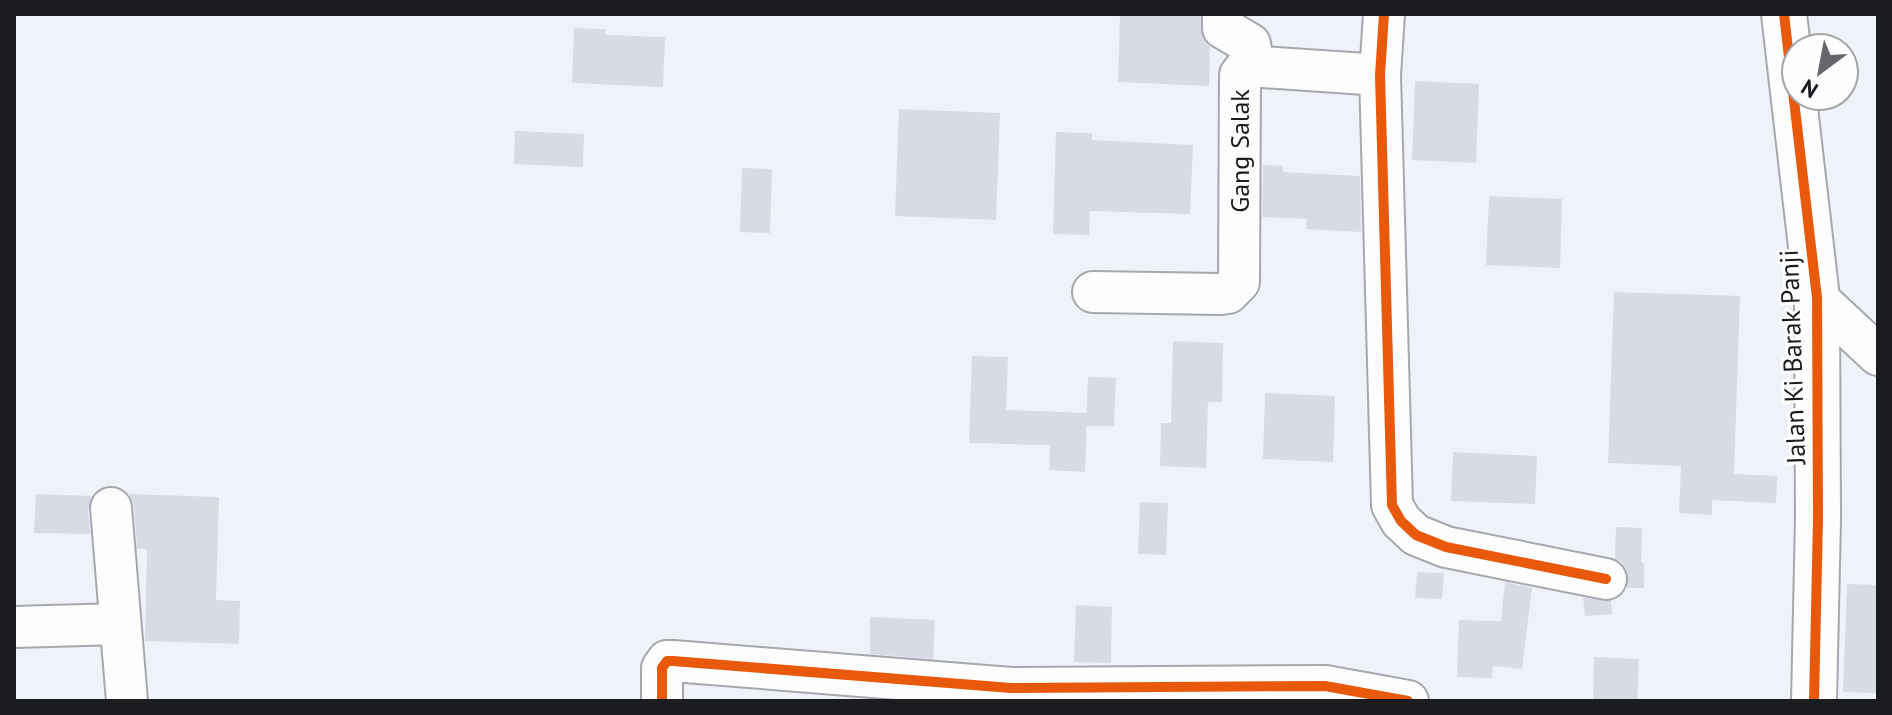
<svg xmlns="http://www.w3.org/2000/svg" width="1892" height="715" viewBox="0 0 1892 715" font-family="'PT Sans',sans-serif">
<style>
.building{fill:#d9dbe4}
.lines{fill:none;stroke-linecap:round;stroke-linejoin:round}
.street-casing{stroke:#a6a8ae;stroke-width:44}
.secondary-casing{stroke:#a6a8ae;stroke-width:48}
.street{stroke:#fdfdfe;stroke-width:40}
.secondary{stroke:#fdfdfe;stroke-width:44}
.cycleway-casing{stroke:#fefefe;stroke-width:15}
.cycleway{stroke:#e8590c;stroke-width:10}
.labels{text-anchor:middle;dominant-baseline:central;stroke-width:6;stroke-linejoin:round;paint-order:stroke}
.street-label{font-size:26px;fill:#1b1c20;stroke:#fefefe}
</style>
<rect width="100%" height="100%" fill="#f0f2fa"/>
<path class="building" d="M 1120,14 L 1200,14 L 1203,39 L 1210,47 L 1209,86 L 1118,82 Z
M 574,28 L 605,29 L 605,35 L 665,37 L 663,87 L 572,83 Z
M 1415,81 L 1479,84 L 1476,163 L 1412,160 Z
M 899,109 L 1000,113 L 996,220 L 895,216 Z
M 515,131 L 584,134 L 583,167 L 514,164 Z
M 1056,132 L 1092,133 L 1092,140 L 1193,145 L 1190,214 L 1090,211 L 1089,235 L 1053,234 Z
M 1263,165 L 1283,166 L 1283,172 L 1360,176 L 1361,232 L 1306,229 L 1307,219 L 1262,217 Z
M 742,168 L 772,169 L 770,233 L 740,232 Z
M 1489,196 L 1562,199 L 1560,268 L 1486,265 Z
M 1614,292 L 1740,296 L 1734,474 L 1777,476 L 1776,503 L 1712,500 L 1712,515 L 1679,513 L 1681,466 L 1608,463 Z
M 1173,341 L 1223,343 L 1222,402 L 1208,402 L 1206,468 L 1160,466 L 1161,423 L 1171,423 Z
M 972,356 L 1008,357 L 1006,410 L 1087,413 L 1085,472 L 1049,470 L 1050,445 L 969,443 Z
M 1088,377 L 1116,378 L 1114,426 L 1086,426 Z
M 1265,393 L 1335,396 L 1333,462 L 1263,459 Z
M 1453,452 L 1537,456 L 1535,504 L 1451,501 Z
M 36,494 L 92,496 L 88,510 L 90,534 L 34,533 Z
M 129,494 L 219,497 L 216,600 L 240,601 L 239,644 L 145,641 L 147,549 L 137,549 L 134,506 Z
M 1140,502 L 1168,503 L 1166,555 L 1138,554 Z
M 1616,527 L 1642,528 L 1641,563 L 1644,563 L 1644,588 L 1627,588 L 1627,571 L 1622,562 L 1615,559 Z
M 1417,572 L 1444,573 L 1442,599 L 1415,598 Z
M 1505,582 L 1532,588 L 1522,669 L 1493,666 L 1492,678 L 1457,677 L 1459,620 L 1501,621 Z
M 1847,584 L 1878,585 L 1878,693 L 1843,692 Z
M 1583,598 L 1611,601 L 1612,614 L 1585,616 Z
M 1076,605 L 1112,607 L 1111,663 L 1074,662 Z
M 870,617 L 935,620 L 933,659 L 870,654 Z
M 1594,657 L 1639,659 L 1637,701 L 1593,701 Z"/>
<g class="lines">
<defs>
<path id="street" d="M 1223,14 L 1223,28 L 1250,44 L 1254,66
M 1384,14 L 1380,75 L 1392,505 L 1401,521 L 1416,535 L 1446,547 L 1606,579
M 1093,292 L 1221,294 L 1228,293 L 1239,282 L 1240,75 L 1247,66 L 1380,75
M 1817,298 L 1878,355
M 111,508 L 127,701
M 14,627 L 119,624
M 662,701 L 662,668 L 667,661 L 673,661 L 1011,688 L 1325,686 L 1408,701"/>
<path id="secondary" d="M 1784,14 L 1817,298 L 1818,519 L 1814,701"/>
</defs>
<use href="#street" class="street-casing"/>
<use href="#secondary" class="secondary-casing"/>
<use href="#street" class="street"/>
<use href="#secondary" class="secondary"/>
<defs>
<path id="cycleway" d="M 1384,14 L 1380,75 L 1392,505 L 1401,521 L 1416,535 L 1446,547 L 1606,579
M 1784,14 L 1817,298 L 1818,519 L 1814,701
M 662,701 L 662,668 L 667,661 L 673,661 L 1011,688 L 1325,686 L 1408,701"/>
</defs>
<use href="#cycleway" class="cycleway-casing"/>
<use href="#cycleway" class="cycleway"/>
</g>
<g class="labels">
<g class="street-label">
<text transform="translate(1239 151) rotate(-90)">Gang Salak</text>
<text transform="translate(1792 357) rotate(-92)">Jalan Ki Barak Panji</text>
</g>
</g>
<rect width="1892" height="715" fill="none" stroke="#1b1c20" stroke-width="32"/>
<g transform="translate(1820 72) rotate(212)"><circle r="38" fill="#fefefe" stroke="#a3a4a5" stroke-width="2"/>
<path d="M0-6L14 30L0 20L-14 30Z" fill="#66676c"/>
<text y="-12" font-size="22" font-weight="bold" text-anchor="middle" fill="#1b1c20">N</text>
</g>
</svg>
